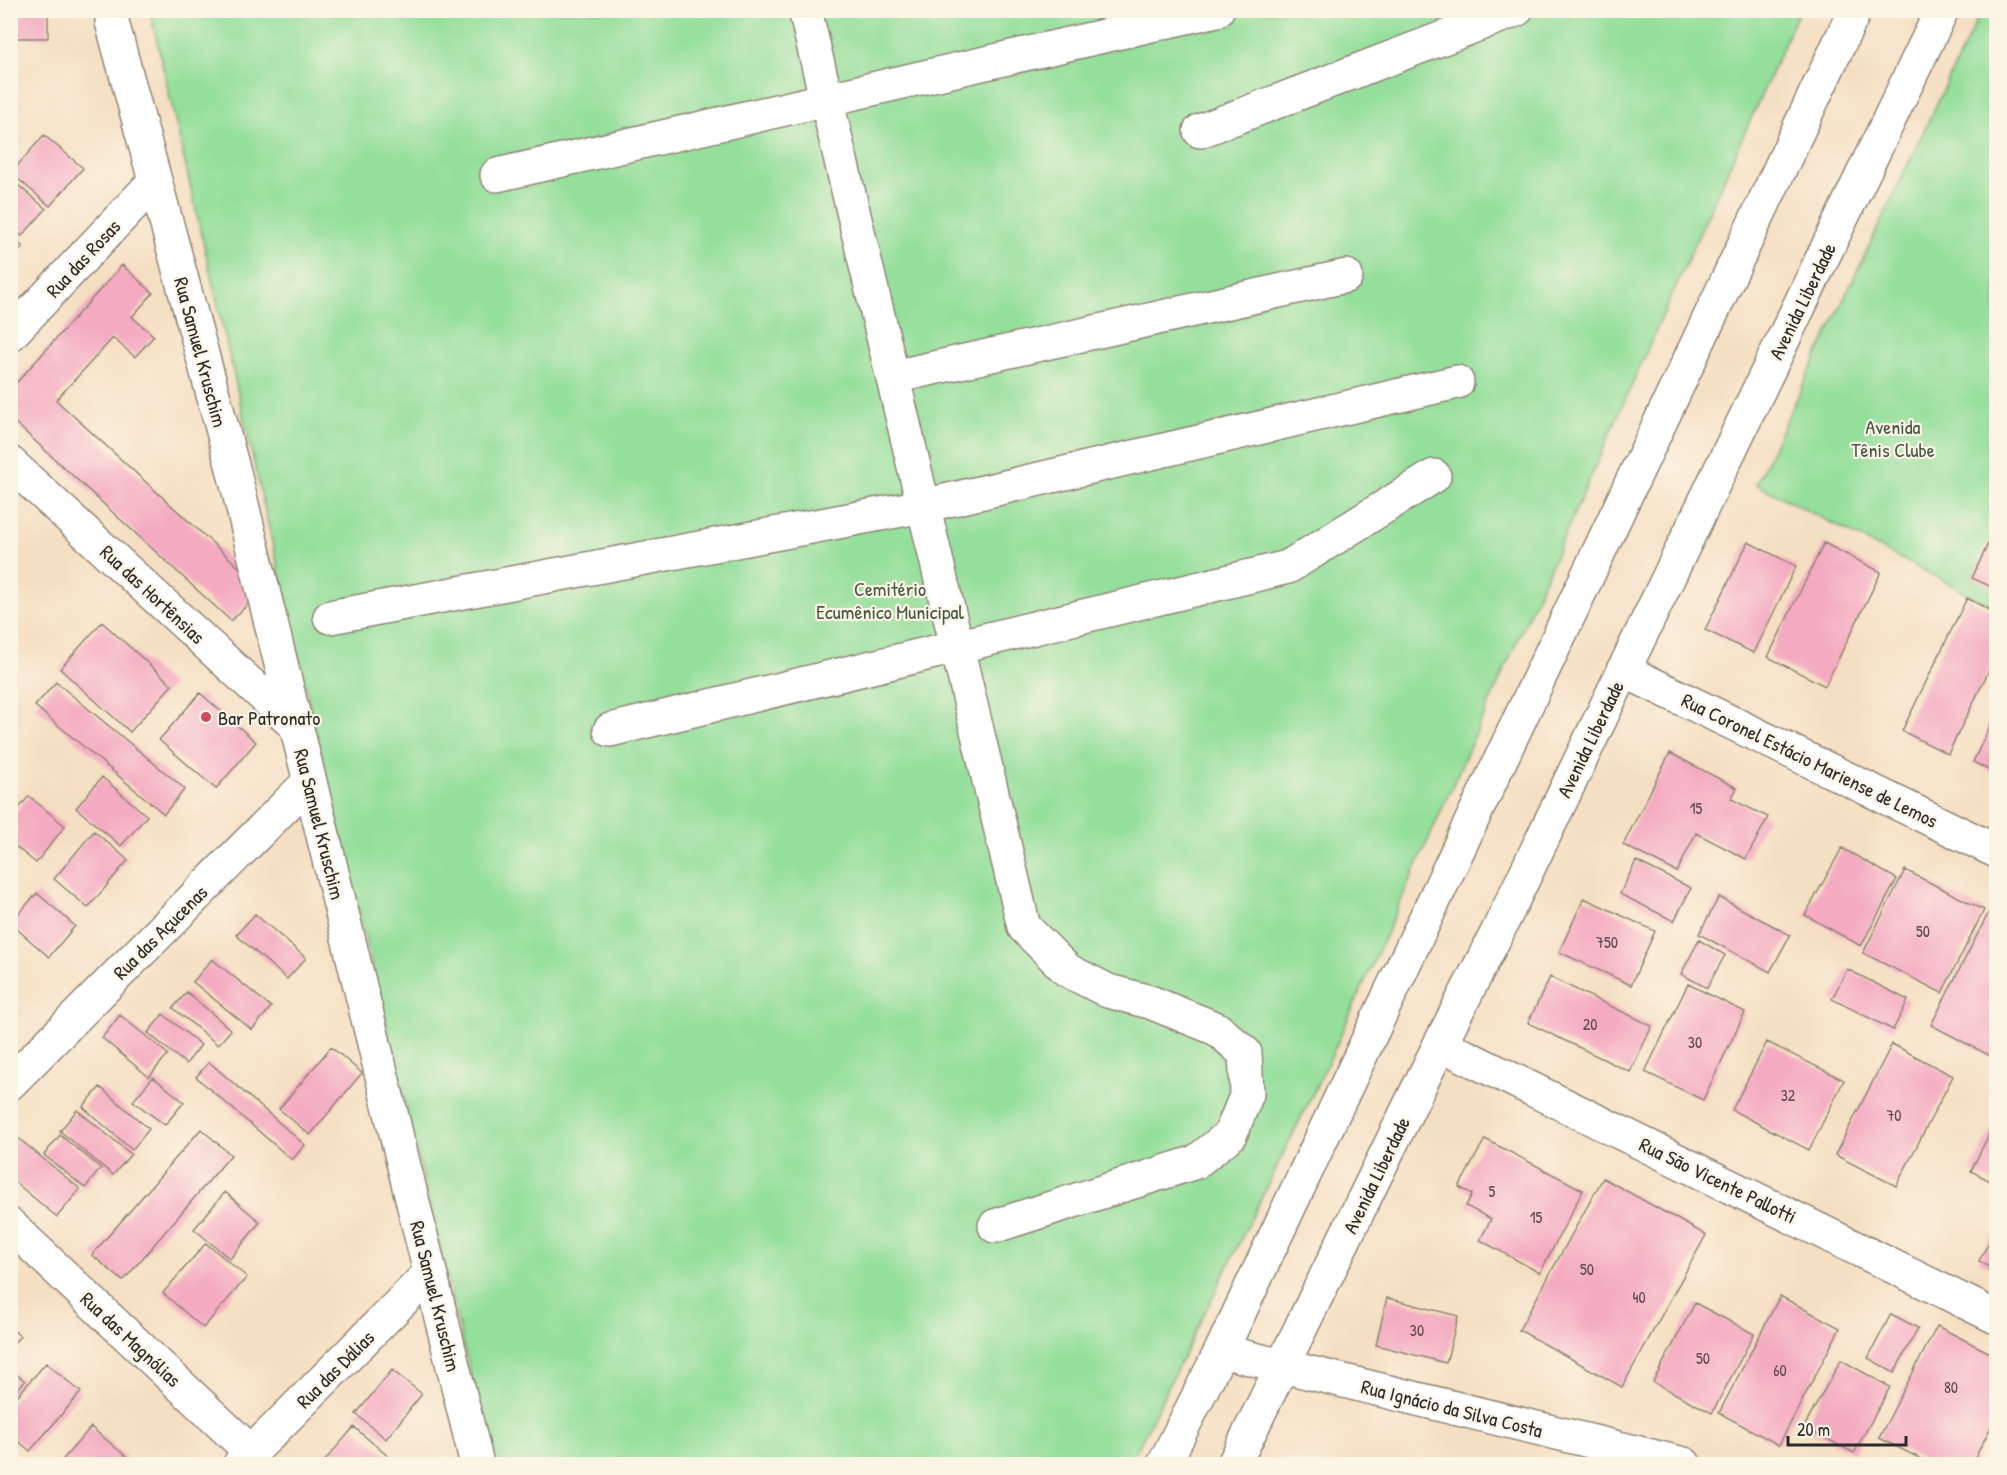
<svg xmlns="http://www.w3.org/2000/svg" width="2007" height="1475" viewBox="0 0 2007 1475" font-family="'Patrick Hand',sans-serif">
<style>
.green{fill:#94df9b;stroke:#608563;stroke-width:1.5}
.building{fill:#f4abc1}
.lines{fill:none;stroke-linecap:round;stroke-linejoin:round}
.minor-casing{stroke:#908576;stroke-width:36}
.minor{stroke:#fff;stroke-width:33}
.poi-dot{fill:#d1495b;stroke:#fcf5e5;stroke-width:2}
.labels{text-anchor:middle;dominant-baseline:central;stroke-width:4.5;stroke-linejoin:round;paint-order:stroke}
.number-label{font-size:16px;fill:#5d4b50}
.street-label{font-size:20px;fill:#2b2b2b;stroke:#fcf5e5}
.park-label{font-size:20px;fill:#455847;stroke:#fcf5e5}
.poi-label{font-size:20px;fill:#2b2b2b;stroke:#fcf5e5;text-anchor:start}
</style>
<rect width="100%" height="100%" fill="#fcf5e5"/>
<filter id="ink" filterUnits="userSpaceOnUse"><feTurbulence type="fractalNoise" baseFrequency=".0167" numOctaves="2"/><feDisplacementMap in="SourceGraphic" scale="12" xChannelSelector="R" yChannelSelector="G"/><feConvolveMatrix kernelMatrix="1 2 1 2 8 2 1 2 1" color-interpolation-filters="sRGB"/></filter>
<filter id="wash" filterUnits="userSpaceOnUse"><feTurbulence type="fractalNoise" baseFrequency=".008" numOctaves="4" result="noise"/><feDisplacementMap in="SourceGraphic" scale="24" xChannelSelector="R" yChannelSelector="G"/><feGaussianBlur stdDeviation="1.35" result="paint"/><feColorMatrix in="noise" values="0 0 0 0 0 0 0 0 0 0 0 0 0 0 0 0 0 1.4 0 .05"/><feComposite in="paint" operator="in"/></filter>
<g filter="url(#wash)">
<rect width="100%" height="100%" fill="#f5dfc2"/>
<path class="green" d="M 150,11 L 1799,11 L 1331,1057 L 1130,1464 L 492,1464 L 328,784 Z
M 1981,11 L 1996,11 L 1996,608 L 1756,484 Z"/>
<g id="blocks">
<path class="building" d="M 10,10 L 48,10 L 48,38 L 10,38 Z
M 44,135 L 83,168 L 50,206 L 11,173 Z
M 10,178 L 46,209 L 22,236 L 10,226 Z
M 10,236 L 23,247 L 10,260 Z
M 122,265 L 153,293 L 132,317 L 154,336 L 135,357 L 113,338 L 56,400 L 242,570 L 253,599 L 231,621 L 10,418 L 10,390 Z
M 1996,527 L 1996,589 L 1972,578 Z
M 1748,542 L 1796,566 L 1754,653 L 1705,630 Z
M 1824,543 L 1881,572 L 1825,686 L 1768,657 Z
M 1967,598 L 1996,613 L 1996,656 L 1948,754 L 1902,731 Z
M 102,622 L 172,685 L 130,732 L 60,669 Z
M 56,682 L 185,789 L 164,814 L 35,706 Z
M 200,693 L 256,742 L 216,789 L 159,740 Z
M 1996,713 L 1996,774 L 1973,762 Z
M 1670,753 L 1737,788 L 1731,799 L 1768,817 L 1746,859 L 1696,833 L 1677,872 L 1623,845 Z
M 102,777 L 147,816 L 121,846 L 76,808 Z
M 29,796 L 65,826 L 36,863 L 10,842 L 10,819 Z
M 94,831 L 128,860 L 88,908 L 54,879 Z
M 1842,848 L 1897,879 L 1861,946 L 1805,915 Z
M 1636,861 L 1691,888 L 1674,921 L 1620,894 Z
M 1905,870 L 1984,910 L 1942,993 L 1863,953 Z
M 37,893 L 75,926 L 49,957 L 10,923 Z
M 1719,897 L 1790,935 L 1770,972 L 1699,934 Z
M 1584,898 L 1655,931 L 1631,985 L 1559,952 Z
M 1990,910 L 1996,913 L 1996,1059 L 1931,1025 Z
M 255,914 L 306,958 L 287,979 L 236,935 Z
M 1699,940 L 1725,955 L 1707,988 L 1681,974 Z
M 212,959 L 271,1007 L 252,1030 L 193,982 Z
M 1847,969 L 1908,1000 L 1893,1030 L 1832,999 Z
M 1550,977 L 1652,1026 L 1630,1072 L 1528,1023 Z
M 1688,984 L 1745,1012 L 1703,1100 L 1645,1072 Z
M 187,992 L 231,1030 L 218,1045 L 173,1008 Z
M 163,1014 L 201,1045 L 186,1064 L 148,1033 Z
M 120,1015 L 168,1054 L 149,1077 L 102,1038 Z
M 1767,1042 L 1844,1080 L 1809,1150 L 1732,1110 Z
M 1892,1044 L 1953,1076 L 1896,1186 L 1835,1155 Z
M 331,1047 L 362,1073 L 310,1135 L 279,1109 Z
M 209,1062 L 305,1145 L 292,1160 L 196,1077 Z
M 153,1077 L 184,1102 L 165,1125 L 133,1101 Z
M 100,1087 L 149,1129 L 132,1150 L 83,1107 Z
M 77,1110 L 131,1154 L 113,1175 L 60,1131 Z
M 1996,1120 L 1996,1184 L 1971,1171 Z
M 201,1129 L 231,1155 L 123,1281 L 92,1255 Z
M 60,1135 L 101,1168 L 85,1188 L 44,1155 Z
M 17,1137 L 80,1189 L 57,1217 L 10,1178 L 10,1145 Z
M 1485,1139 L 1583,1190 L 1540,1273 L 1480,1240 L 1491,1219 L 1466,1206 L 1472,1194 L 1459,1187 Z
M 1603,1178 L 1706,1235 L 1622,1387 L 1519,1330 Z
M 225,1192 L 260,1222 L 230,1259 L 194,1229 Z
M 1996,1229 L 1996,1271 L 1979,1261 Z
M 206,1243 L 247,1277 L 203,1328 L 163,1293 Z
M 1780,1296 L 1840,1328 L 1779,1445 L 1719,1413 Z
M 1387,1298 L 1458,1316 L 1446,1363 L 1376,1345 Z
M 1695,1303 L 1754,1334 L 1712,1413 L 1653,1382 Z
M 1891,1314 L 1918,1328 L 1894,1373 L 1868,1358 Z
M 1937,1326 L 1996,1356 L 1996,1417 L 1972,1464 L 1931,1464 L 1879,1438 Z
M 10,1327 L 20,1336 L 10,1347 Z
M 1841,1360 L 1890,1387 L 1854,1453 L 1804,1427 Z
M 46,1363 L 81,1392 L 30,1451 L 10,1434 L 10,1404 Z
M 10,1369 L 25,1381 L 10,1398 Z
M 392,1370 L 422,1394 L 386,1439 L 356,1414 Z
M 91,1427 L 127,1457 L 121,1464 L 59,1464 Z
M 354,1427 L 397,1464 L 322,1464 Z"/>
</g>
</g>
<g filter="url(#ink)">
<use href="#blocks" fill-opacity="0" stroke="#908576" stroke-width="1.5"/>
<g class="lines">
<defs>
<path id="minor" d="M 113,10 L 112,22 L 234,472 L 477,1464
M 805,10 L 1024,927 L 1067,970 L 1108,991 L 1150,1002 L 1217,1029 L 1245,1053 L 1247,1094 L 1230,1135 L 1196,1162 L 995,1226
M 1200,131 L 1516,10
M 497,175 L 1217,10
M 10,335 L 155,181
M 893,377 L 1346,276
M 10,463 L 296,726
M 330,617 L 923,506 L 1457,382
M 1623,670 L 1996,851
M 610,730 L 1288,567 L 1434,476
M 1440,1044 L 1996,1317
M 10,1083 L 310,781
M 10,1225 L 252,1453
M 1221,1351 L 1684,1464
M 240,1464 L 430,1273
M 1164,1464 L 1221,1351 L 1855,10
M 1234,1464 L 1440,1044 L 1497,933 L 1942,10"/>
</defs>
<use href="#minor" class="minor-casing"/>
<use href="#minor" class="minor"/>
</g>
</g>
<circle class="poi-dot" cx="206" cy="717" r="6"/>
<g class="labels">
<g class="number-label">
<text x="1696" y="808">15</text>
<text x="1923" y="931">50</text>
<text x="1607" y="942">750</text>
<text x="1590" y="1024">20</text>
<text x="1695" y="1042">30</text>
<text x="1788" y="1095">32</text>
<text x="1894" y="1115">70</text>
<text x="1492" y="1191">5</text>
<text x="1536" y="1217">15</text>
<text x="1587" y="1269">50</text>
<text x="1639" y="1297">40</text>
<text x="1417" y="1330">30</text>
<text x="1703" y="1358">50</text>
<text x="1780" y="1370">60</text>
<text x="1951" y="1387">80</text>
</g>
<g class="street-label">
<text transform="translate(83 258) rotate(-47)">Rua das Rosas</text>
<text transform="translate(1802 301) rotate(-64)">Avenida Liberdade</text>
<text transform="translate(201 352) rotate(75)">Rua Samuel Kruschim</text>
<text transform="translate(153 594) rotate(43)">Rua das Hortênsias</text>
<text transform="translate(1590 739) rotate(-64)">Avenida Liberdade</text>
<text transform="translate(1810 760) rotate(26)">Rua Coronel Estácio Mariense de Lemos</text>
<text transform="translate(320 824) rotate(76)">Rua Samuel Kruschim</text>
<text transform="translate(160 932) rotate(-45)">Rua das Açucenas</text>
<text transform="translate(1376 1175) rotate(-64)">Avenida Liberdade</text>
<text transform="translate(1718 1180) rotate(26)">Rua São Vicente Pallotti</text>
<text transform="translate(436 1296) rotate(76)">Rua Samuel Kruschim</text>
<text transform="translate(131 1339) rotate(43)">Rua das Magnólias</text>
<text transform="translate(335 1369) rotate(-45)">Rua das Dálias</text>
<text transform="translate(1452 1408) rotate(14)">Rua Ignácio da Silva Costa</text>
</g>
<g class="park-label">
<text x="1893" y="426">Avenida<tspan x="1893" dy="23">Tênis Clube</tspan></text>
<text x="890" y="588">Cemitério<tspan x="890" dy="23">Ecumênico Municipal</tspan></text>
</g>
<g class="poi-label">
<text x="218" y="717">Bar Patronato</text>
</g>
</g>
<rect width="2007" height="1475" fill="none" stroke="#fcf5e5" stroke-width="36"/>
<path d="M1788 1436v9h118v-9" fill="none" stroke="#2b2b2b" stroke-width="3"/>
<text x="1797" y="1436" font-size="18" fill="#2b2b2b" stroke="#fcf5e5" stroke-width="4.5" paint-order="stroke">20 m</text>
</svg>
